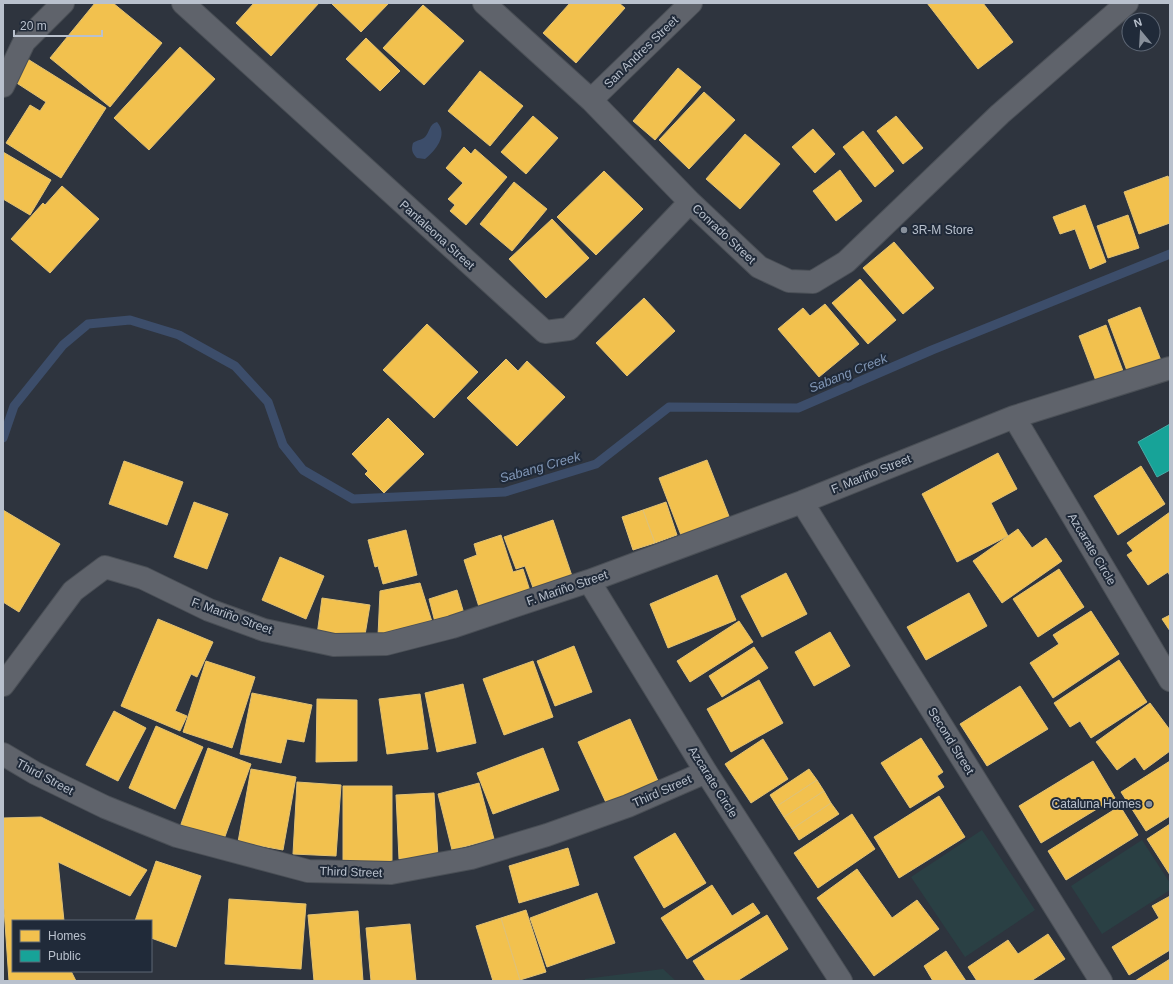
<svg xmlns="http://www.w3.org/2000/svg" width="1173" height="984" viewBox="0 0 1173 984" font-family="Arial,sans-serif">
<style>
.green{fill:#2a4044}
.water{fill:#3c4d6a}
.homes{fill:#f2c14e;stroke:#e1c174}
.public{fill:#17a398;stroke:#48aca8}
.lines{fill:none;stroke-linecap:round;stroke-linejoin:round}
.stream{stroke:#3c4d6a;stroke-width:9}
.minor-casing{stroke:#4a4f56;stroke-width:24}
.minor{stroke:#5f636b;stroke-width:22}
.poi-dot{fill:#88909b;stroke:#202a39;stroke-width:1.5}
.labels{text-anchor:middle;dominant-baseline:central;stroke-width:4;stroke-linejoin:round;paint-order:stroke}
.street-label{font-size:12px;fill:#b9c1cd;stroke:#202a39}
.poi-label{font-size:12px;fill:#b9c1cd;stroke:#202a39;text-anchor:start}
.water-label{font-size:13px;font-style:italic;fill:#8096b5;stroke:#202a39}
</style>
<rect width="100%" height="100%" fill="#2e343e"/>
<path class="green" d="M 982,830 L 1035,910 L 965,957 L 911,877 Z
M 1142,840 L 1170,883 L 1170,890 L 1102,934 L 1071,886 Z
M 663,969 L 676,981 L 585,981 L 585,979 Z"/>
<path class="water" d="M 437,122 C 449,135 435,151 425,159 L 417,158 C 412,153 411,149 413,143 C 417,140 422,140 425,137 C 430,132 429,124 437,122 Z"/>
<path class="homes" d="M 95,3 L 113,3 L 162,43 L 110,107 L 50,58 Z
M 254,3 L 319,3 L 271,56 L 236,23 Z
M 334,3 L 389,3 L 361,32 L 332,4 Z
M 570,3 L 619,3 L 625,8 L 576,63 L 543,33 Z
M 927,3 L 983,3 L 1013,42 L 978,69 Z
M 423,5 L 464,41 L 424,85 L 383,48 Z
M 366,38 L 400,71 L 380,91 L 346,59 Z
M 180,47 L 215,79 L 149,150 L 114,118 Z
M 26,58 L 106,108 L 61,178 L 6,143 L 30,105 L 40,111 L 46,102 L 12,80 Z
M 678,68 L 701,87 L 655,140 L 633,121 Z
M 480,71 L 523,106 L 490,146 L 448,111 Z
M 704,92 L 735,120 L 689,169 L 659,140 Z
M 533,116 L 558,138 L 526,174 L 501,152 Z
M 896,116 L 923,148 L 903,164 L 877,131 Z
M 813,129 L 835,154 L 815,173 L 792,147 Z
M 863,131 L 894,171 L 875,187 L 843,147 Z
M 745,134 L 780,164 L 740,209 L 706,179 Z
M 464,147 L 471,154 L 475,149 L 507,177 L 466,225 L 450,211 L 455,205 L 448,199 L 463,183 L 446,168 Z
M 3,152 L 51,180 L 30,215 L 3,199 Z
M 840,170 L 862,201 L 836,221 L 813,191 Z
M 604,171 L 643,209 L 596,255 L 557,217 Z
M 1168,176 L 1170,182 L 1170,223 L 1139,234 L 1124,192 Z
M 514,182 L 547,209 L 512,251 L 480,224 Z
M 62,186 L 99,219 L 50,273 L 11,239 L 43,203 L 45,205 Z
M 1085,205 L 1106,262 L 1090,269 L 1075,229 L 1060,234 L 1053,217 Z
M 1128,215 L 1139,248 L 1108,258 L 1097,226 Z
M 552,219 L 589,258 L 546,298 L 509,259 Z
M 894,242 L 934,288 L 903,314 L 863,268 Z
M 860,279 L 896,320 L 868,344 L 832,303 Z
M 644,298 L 675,331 L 627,376 L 596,343 Z
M 825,304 L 859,344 L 819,377 L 778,329 L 803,308 L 810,316 Z
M 1140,307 L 1162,363 L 1129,376 L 1108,320 Z
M 427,324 L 478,372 L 434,418 L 383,370 Z
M 1106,325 L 1123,371 L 1096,381 L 1079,336 Z
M 506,359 L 518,371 L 527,361 L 565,397 L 517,446 L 467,398 Z
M 388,418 L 424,454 L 384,493 L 365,474 L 368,471 L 352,454 Z
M 998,453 L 1017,489 L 991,503 L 1008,536 L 957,562 L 922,494 Z
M 707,460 L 732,524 L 684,543 L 659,478 Z
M 124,461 L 183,482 L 167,525 L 109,504 Z
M 1141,466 L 1165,504 L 1118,535 L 1094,496 Z
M 194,502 L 228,514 L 207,569 L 174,557 Z
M 666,502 L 677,535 L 655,543 L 643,510 Z
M 3,510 L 60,544 L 19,612 L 3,602 Z
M 643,510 L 655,543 L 633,550 L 622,517 Z
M 1170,512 L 1170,576 L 1168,572 L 1148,585 L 1127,555 L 1133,551 L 1127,543 Z
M 553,520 L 573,579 L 535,593 L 525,566 L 516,569 L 504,537 Z
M 1018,529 L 1032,548 L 1046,538 L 1062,561 L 1002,603 L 973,561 Z
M 406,530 L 417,575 L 383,584 L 378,566 L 375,567 L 368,540 Z
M 501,535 L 513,572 L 523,569 L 531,594 L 480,610 L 464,560 L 477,555 L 474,544 Z
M 280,557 L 324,576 L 306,619 L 262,600 Z
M 1059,569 L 1084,607 L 1038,637 L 1013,599 Z
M 786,573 L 807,614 L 762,637 L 741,596 Z
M 717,575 L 736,620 L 668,648 L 650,604 Z
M 420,583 L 433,625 L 378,636 L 380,591 Z
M 457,590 L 465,617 L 436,626 L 429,599 Z
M 969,593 L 987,626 L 926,660 L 907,627 Z
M 322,598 L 370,605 L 364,641 L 317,635 Z
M 1091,611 L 1119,654 L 1053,698 L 1030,663 L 1059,644 L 1053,635 Z
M 1170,615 L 1170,631 L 1162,619 Z
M 158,619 L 213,642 L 197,677 L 191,674 L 175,711 L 187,716 L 180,731 L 121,706 Z
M 739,621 L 753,642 L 690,682 L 677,661 Z
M 830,632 L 850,666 L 814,686 L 795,652 Z
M 574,646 L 592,692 L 555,706 L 537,661 Z
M 754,647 L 768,668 L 722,697 L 709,676 Z
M 1119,660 L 1147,702 L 1091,738 L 1080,721 L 1070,727 L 1054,703 Z
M 206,661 L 255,677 L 232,748 L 183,732 Z
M 533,661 L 553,717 L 504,735 L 483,679 Z
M 759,680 L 783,723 L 731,752 L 707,709 Z
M 463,684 L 476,743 L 437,752 L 425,693 Z
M 1020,686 L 1048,729 L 987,766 L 960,724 Z
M 252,693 L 312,705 L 304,742 L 287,739 L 281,763 L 240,754 Z
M 420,694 L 428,749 L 387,754 L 379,699 Z
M 317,699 L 357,700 L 357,761 L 316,762 Z
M 1150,703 L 1170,730 L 1170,751 L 1144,770 L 1135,757 L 1117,770 L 1096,742 Z
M 114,711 L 146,728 L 118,781 L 86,765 Z
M 630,719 L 659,783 L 608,807 L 578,742 Z
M 156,726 L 203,747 L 175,809 L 129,788 Z
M 921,738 L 943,772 L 937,776 L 944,787 L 910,808 L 881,763 Z
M 763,739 L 788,779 L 751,803 L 725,764 Z
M 208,748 L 251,764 L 223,842 L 180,827 Z
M 543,748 L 559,790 L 493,814 L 477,773 Z
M 1093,761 L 1115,798 L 1041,843 L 1019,806 Z
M 1170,761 L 1170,816 L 1146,831 L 1121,792 Z
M 251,769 L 296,777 L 283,850 L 238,842 Z
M 809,769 L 817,780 L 777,806 L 770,795 Z
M 817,780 L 824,791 L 784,817 L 777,806 Z
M 297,782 L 341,785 L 336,856 L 293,854 Z
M 479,783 L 494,839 L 452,850 L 438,794 Z
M 343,786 L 392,786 L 392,862 L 343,862 Z
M 824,791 L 831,803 L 792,829 L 784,817 Z
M 434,793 L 438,857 L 399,859 L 396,795 Z
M 939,796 L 965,837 L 899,878 L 874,837 Z
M 831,803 L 839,814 L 799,840 L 792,829 Z
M 1120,806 L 1138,835 L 1066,880 L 1048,851 Z
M 852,814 L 875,849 L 818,888 L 794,853 Z
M 41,817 L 147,870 L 130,896 L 58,862 L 64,921 L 13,921 L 13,971 L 71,971 L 76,981 L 9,981 L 3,894 L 3,818 Z
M 1170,824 L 1170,875 L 1147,839 Z
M 675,833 L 706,883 L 664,908 L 634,857 Z
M 568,848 L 579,885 L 519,903 L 509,866 Z
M 156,861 L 201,876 L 176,947 L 151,938 L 151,921 L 135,921 Z
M 857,869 L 892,918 L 917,900 L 939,929 L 874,976 L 817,898 Z
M 712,885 L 732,916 L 753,903 L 760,913 L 687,959 L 661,918 Z
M 597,893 L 615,943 L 547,967 L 530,918 Z
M 1170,896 L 1170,950 L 1129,975 L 1112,947 L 1159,918 L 1152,906 Z
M 229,899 L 306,904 L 301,969 L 225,964 Z
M 526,910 L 546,972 L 520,980 L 501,918 Z
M 358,911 L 363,981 L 314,981 L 308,915 Z
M 767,915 L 788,949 L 737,981 L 706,981 L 693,961 Z
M 501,918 L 520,980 L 517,981 L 493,981 L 476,926 Z
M 410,924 L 416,981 L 371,981 L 366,928 Z
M 1048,934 L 1065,959 L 1031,981 L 977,981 L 968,967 L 1008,940 L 1018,954 Z
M 946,951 L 966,981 L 933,981 L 924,966 Z
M 1170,959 L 1170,981 L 1135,981 Z"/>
<path class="public" d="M 1170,424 L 1170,470 L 1157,477 L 1138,442 Z"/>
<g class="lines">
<path class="stream" d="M 3,438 L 14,406 L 63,345 L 88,324 L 130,320 L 179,335 L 235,366 L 268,402 L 283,445 L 303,470 L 353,499 L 505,492 L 596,464 L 669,407 L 798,408 L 932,350 L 1170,254"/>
<defs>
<path id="minor" d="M 183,3 L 545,332 L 569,329 L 690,202
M 484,3 L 591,100 L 690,202 L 759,267 L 789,281 L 813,282 L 846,262 L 1000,114 L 1127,3
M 3,86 L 24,42 L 63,3
M 591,100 L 691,3
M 1014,417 L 1170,680
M 802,502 L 1101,981
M 589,581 L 706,772 L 841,981
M 3,685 L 73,591 L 105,567 L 143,578 L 209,610 L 264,630 L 334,645 L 386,644 L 452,627 L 589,581 L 802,502 L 1014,417 L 1170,368
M 3,754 L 35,773 L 105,807 L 177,836 L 308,871 L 391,873 L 471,858 L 547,835 L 628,806 L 706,772"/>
</defs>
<use href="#minor" class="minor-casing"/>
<use href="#minor" class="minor"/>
</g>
<g class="poi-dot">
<circle cx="904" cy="230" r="4"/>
<circle cx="1149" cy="804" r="4"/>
</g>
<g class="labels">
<g class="street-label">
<text transform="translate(641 52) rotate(-44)">San Andres Street</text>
<text transform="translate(724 234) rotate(43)">Conrado Street</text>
<text transform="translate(437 235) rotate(42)">Pantaleona Street</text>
<text transform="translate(871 474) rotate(-22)">F. Mariño Street</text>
<text transform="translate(1092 549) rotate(59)">Azcarate Circle</text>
<text transform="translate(567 588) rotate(-19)">F. Mariño Street</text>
<text transform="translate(232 616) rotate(20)">F. Mariño Street</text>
<text transform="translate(951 741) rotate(58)">Second Street</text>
<text transform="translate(45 777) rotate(28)">Third Street</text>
<text transform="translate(713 782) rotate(58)">Azcarate Circle</text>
<text transform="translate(662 791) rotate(-24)">Third Street</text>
<text transform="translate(351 872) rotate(2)">Third Street</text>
</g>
<g class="poi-label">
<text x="912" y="230">3R-M Store</text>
<text x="1141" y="804" text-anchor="end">Cataluna Homes</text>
</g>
<g class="water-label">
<text transform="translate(848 373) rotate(-22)">Sabang Creek</text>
<text transform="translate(540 467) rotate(-16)">Sabang Creek</text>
</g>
</g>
<rect width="1173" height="984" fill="none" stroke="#b9c1cd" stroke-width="8"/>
<rect x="12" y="920" width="140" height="52" fill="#202a39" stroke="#5d6674"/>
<rect x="20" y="930" width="20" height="12" fill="#f2c14e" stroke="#5d6674"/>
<text x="48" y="940" font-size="12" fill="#b9c1cd">Homes</text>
<rect x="20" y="950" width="20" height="12" fill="#17a398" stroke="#5d6674"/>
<text x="48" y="960" font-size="12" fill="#b9c1cd">Public</text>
<g transform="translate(1141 32) rotate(342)"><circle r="19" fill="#202a39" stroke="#5d6674"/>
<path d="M0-3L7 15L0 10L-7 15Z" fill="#88909b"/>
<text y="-6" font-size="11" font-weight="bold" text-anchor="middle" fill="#b9c1cd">N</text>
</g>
<path d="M14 30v6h88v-6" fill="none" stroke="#b9c1cd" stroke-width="2"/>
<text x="20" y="30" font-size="12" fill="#b9c1cd" stroke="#202a39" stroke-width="3" paint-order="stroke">20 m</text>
</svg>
